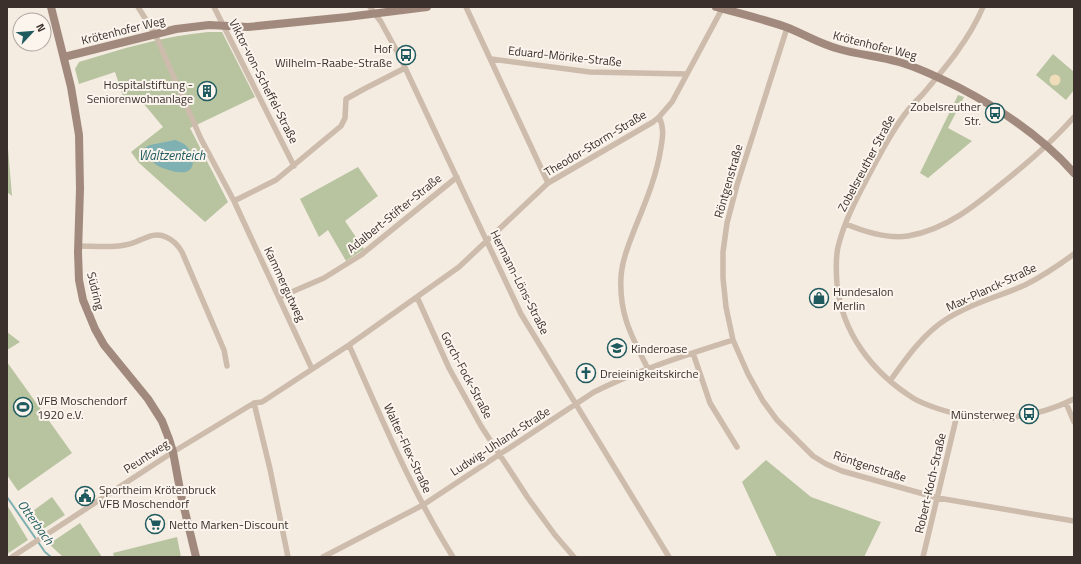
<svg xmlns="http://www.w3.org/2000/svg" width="1081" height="564" viewBox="0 0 1081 564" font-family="'Titillium Web',sans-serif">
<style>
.green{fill:#b8c4a0}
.sand{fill:#efdcb8}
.water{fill:#7fb0b2}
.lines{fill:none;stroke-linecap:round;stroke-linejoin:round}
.stream{stroke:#7fb0b2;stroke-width:2}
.street{stroke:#cdbbac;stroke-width:5.5}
.secondary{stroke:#a18a7d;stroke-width:8}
.labels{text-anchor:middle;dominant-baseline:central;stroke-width:4;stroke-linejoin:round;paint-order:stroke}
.street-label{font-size:12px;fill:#3b302b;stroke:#fbf5ee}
.poi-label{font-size:12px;fill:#3b302b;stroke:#fbf5ee;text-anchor:start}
.water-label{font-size:13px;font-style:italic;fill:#1f5a5e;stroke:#fbf5ee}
</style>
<rect width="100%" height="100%" fill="#f4ebe1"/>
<path class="green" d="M 208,32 L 222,32 L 255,97 L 190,128 L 228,202 L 205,222 L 139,163 L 131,152 L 163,127 L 139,98 L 126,105 L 115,72 L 79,84 L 75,69 L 79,62 C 121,49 164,36 208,32 Z
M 1053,54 L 1074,72 L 1074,90 L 1066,100 L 1036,75 Z
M 958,95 L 964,97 L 948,128 L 972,141 L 928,178 L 920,173 Z
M 7,137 L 12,196 L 7,192 Z
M 358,167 L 378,196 L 345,221 L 364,249 L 346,261 L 328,230 L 319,237 L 300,199 Z
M 7,332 L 20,342 L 7,350 Z
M 7,362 L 72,453 L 18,491 L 7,475 Z
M 766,460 L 811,497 L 881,522 L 864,557 L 777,557 L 742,482 Z
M 52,497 L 65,515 L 37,533 L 28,520 L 26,516 Z
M 7,505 L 28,540 L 7,554 Z
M 80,523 L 102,557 L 63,557 L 49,544 Z
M 177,537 L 181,557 L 114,557 L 113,553 Z"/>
<path class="sand" d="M1049.5 80a5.5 5.5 0 1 1 11 0a5.5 5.5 0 1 1-11 0Z"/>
<path class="water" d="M 175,140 C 178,141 181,142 184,144 C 191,149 198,165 188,171 C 182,175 164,169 158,166 C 151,162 148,155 144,148 L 150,145 Z"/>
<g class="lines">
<path class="stream" d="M 7,497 L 45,552 L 51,557"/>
<path class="street" d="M 138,7 L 155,34 L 201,139 L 234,201 L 312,369
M 214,7 L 294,166
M 370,7 L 381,22 L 400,57 L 521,314 L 669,557
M 466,7 L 548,183
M 983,7 C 969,40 945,68 922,95 C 916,101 910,107 905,114 C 892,131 881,152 871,171 C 859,194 846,217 839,243 C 835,256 836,271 837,284 C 842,333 872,372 913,398 C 921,403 930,406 939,409 C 983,424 1032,420 1074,399
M 787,28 L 737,185 L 727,223 L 723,252 L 723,278 L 726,307 L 733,340 L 748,374 L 763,401 L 777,420 L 813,456 L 826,464 L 842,471 L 938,498 L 1074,521
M 491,59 L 590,72 L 686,74
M 234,201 L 276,180 L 341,126 L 345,118 L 346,99 L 364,89 L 405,68
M 846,224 C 865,232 887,239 908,236 C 946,230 976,205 1005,181 C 1030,161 1053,141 1074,117
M 78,246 C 93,246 110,248 125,245 C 140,243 152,230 166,237 C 173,240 178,245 182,252 L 224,350 L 227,366
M 280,297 L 324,278 L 361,255 L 457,177
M 417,297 L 449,368 L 481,426 L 528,498 L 555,535 L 574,557
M 349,345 C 381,417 411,490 453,557
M 693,353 L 710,403 L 737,447
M 648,369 C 632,337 619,315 621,277 C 622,260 629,244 635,228 C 646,201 657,175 661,147 C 663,136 664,127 659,117
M 890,381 C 905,360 922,335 945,320 C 969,304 998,297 1025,285 C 1043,276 1059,265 1074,254
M 254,403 L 270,469 L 288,557
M 1066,403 L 1074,422
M 12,557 L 173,452 L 254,403 L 262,402 L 349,345 L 459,267 L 548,183 L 653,122 L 659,117 L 672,102 L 722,9
M 323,557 L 423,505 L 594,392 C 638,370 686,355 733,340
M 923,557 L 957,415"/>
<path class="secondary" d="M 51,7 L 71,87 L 79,135 L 80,189 L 78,252 L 79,280 L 83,300 L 95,329 L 104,345 L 148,399 L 162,421 L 169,439 L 173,452 L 181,495 L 196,557
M 716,7 C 739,13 763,19 786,27 C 804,34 820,44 839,49 C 859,55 879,56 899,62 C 920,68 940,78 960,88 C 1002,110 1042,137 1074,173
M 64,57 L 176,29 L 209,25 L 248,27 L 347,17 L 427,7"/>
</g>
<defs>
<symbol id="bus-ring" viewBox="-11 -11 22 22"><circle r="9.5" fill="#fbf5ee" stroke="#1f5a5e" stroke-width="1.5"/><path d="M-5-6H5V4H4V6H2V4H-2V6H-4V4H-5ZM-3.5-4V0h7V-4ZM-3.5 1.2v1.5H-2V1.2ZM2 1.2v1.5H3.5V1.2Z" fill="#1f5a5e"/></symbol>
<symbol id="building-ring" viewBox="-11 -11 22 22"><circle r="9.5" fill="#fbf5ee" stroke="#1f5a5e" stroke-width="1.5"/><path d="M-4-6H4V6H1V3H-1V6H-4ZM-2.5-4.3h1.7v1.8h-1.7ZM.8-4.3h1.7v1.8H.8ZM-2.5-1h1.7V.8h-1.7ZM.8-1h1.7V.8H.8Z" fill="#1f5a5e"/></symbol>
<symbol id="shop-ring" viewBox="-11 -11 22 22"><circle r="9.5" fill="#fbf5ee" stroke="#1f5a5e" stroke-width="1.5"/><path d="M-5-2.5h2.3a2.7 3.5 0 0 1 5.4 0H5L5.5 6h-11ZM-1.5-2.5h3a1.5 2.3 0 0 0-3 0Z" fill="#1f5a5e"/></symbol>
<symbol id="school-ring" viewBox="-11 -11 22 22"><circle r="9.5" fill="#fbf5ee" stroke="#1f5a5e" stroke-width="1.5"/><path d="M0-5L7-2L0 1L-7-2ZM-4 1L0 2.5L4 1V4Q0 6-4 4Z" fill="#1f5a5e"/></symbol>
<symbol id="church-ring" viewBox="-11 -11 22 22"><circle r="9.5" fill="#fbf5ee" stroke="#1f5a5e" stroke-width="1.5"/><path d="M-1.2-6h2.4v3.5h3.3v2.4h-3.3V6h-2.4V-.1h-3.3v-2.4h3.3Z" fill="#1f5a5e"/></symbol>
<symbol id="stadium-ring" viewBox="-11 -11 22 22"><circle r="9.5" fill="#fbf5ee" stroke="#1f5a5e" stroke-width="1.5"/><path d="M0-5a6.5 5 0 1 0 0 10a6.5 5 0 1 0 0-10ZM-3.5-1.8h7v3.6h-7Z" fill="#1f5a5e"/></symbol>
<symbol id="civic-ring" viewBox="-11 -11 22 22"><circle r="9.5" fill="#fbf5ee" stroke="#1f5a5e" stroke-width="1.5"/><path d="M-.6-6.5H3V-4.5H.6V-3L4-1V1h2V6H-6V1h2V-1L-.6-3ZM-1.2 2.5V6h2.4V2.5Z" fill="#1f5a5e"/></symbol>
<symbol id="supermarket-ring" viewBox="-11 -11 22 22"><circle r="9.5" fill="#fbf5ee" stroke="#1f5a5e" stroke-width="1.5"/><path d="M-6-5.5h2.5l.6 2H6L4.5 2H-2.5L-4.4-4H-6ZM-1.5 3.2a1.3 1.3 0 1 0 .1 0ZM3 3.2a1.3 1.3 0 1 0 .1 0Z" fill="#1f5a5e"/></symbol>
</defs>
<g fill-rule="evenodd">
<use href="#bus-ring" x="395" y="44" width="22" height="22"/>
<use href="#building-ring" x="196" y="80" width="22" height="22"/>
<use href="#bus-ring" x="984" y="102" width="22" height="22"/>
<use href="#shop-ring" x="808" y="287" width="22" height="22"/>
<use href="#school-ring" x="606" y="337" width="22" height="22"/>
<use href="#church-ring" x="575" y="362" width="22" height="22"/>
<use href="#stadium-ring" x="12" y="396" width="22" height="22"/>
<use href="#bus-ring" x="1018" y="403" width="22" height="22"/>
<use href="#civic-ring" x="74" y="485" width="22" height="22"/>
<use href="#supermarket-ring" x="144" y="513" width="22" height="22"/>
</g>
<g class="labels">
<g class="street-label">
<text transform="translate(123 30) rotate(-14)">Krötenhofer Weg</text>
<text transform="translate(875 45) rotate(14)">Krötenhofer Weg</text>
<text transform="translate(565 56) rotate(6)">Eduard-Mörike-Straße</text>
<text transform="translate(264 81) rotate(63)">Viktor-von-Scheffel-Straße</text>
<text transform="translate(595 143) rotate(-31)">Theodor-Storm-Straße</text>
<text transform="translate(866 163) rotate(-62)">Zobelsreuther Straße</text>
<text transform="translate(728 181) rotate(-74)">Röntgenstraße</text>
<text transform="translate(394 213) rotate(-39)">Adalbert-Stifter-Straße</text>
<text transform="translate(520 282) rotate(63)">Hermann-Löns-Straße</text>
<text transform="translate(285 284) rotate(65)">Kammergutweg</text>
<text transform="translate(991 287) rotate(-25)">Max-Planck-Straße</text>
<text transform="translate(96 291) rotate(76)">Südring</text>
<text transform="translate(467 375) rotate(62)">Gorch-Fock-Straße</text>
<text transform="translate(500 441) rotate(-33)">Ludwig-Uhland-Straße</text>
<text transform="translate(408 448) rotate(65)">Walter-Flex-Straße</text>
<text transform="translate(146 456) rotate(-33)">Peuntweg</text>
<text transform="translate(870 466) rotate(18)">Röntgenstraße</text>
<text transform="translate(930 483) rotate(-77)">Robert-Koch-Straße</text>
</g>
<g class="poi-label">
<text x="392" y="48" text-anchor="end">Hof<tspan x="392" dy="14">Wilhelm-Raabe-Straße</tspan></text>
<text x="193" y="84" text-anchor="end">Hospitalstiftung -<tspan x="193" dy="14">Seniorenwohnanlage</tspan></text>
<text x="981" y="106" text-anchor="end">Zobelsreuther<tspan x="981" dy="14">Str.</tspan></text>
<text x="833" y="291">Hundesalon<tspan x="833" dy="14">Merlin</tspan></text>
<text x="631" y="348">Kinderoase</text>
<text x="600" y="373">Dreieinigkeitskirche</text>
<text x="37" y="400">VFB Moschendorf<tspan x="37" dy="14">1920 e.V.</tspan></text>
<text x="1015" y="414" text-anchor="end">Münsterweg</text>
<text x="99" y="489">Sportheim Krötenbruck<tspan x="99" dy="14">VFB Moschendorf</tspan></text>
<text x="169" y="524">Netto Marken-Discount</text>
</g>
<g class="water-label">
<text x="172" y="155">Waltzenteich</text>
<text transform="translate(36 522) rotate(54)">Otterbach</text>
</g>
</g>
<rect width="1081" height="564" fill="none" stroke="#3b302b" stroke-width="16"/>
<g transform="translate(32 32) rotate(64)"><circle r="19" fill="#fbf5ee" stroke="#aea6a0"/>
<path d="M0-3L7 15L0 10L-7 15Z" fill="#1f5a5e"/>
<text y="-6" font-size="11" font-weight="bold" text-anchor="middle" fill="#3b302b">N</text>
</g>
</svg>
